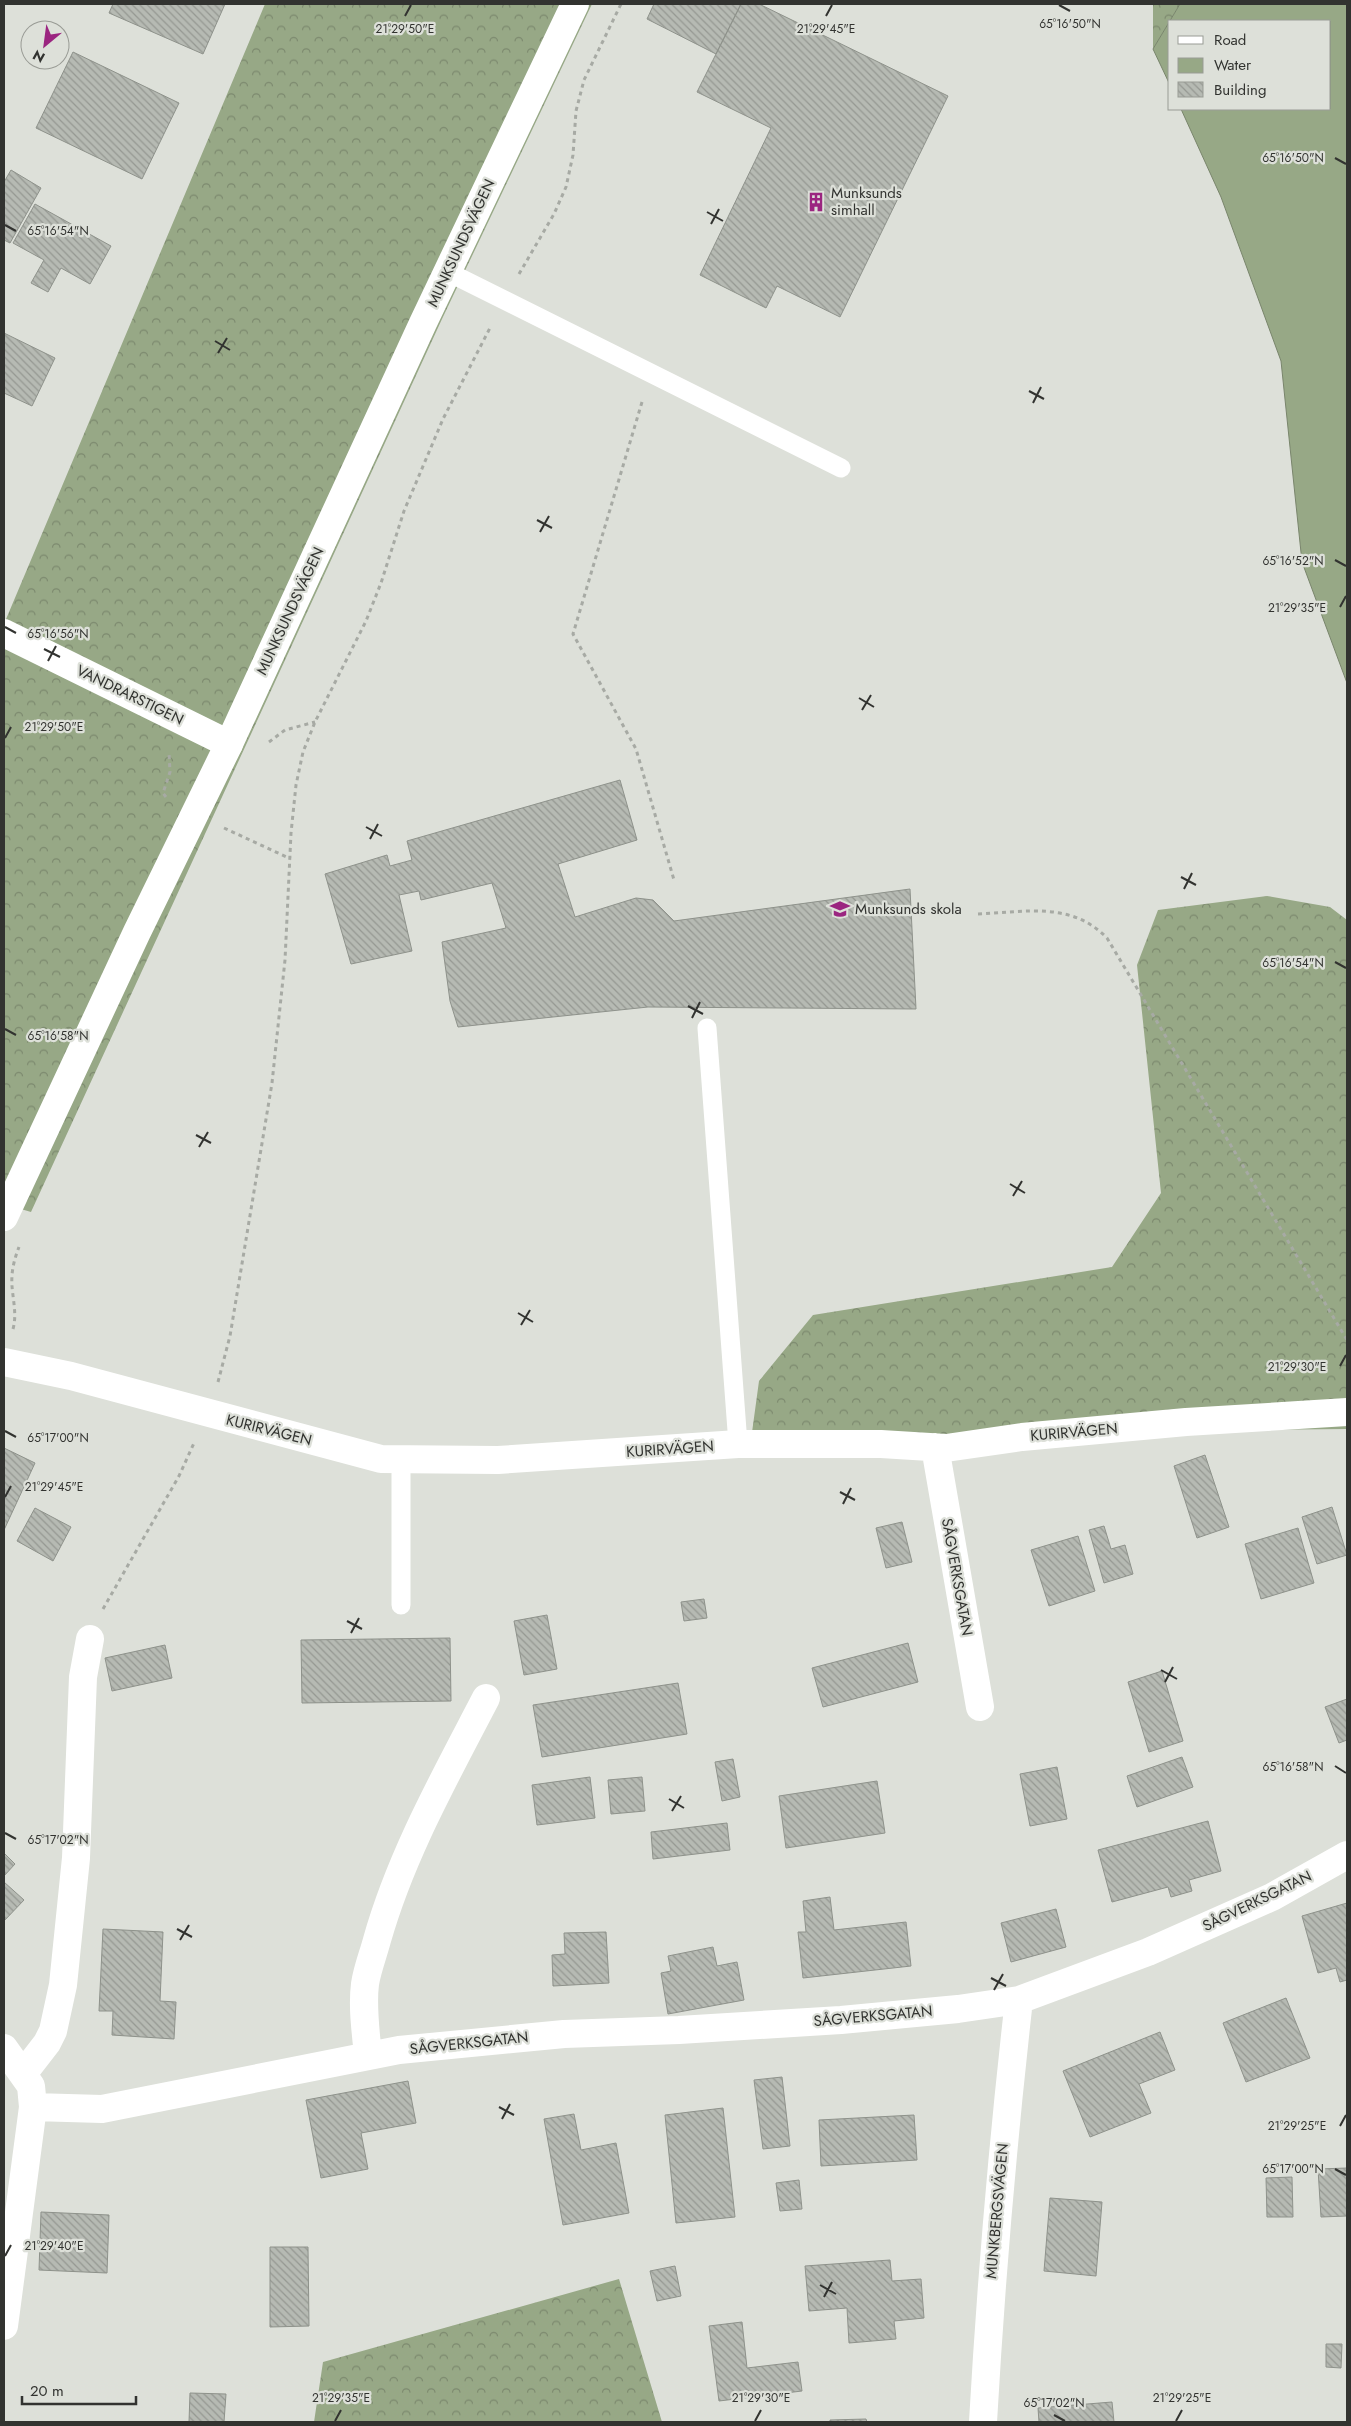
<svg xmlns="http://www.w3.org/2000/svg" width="1351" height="2426" viewBox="0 0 1351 2426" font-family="Jost,sans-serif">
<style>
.forest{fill:url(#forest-crowns)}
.water{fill:#97a886;stroke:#79856c}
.building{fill:url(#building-back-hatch);stroke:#8e928b}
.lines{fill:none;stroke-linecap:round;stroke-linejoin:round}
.path{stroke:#a7aaa4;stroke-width:3;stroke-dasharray:4 4;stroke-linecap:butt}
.service{stroke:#fff;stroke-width:19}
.minor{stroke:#fff;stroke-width:28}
.tertiary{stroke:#fff;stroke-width:28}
.ticks{fill:none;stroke:#323330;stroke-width:2}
.labels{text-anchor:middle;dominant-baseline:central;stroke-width:4.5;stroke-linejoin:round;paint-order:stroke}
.poi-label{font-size:15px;fill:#323330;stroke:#dde0d9;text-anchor:start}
.street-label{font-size:15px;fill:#323330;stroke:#dde0d9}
.ticks-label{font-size:12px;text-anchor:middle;fill:#323330;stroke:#dde0d9;stroke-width:4.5;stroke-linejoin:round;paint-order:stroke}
</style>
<defs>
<pattern id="forest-crowns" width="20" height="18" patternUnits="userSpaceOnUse" patternTransform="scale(1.25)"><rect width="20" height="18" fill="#97a886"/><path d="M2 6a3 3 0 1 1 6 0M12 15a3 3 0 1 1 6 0" fill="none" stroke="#7c896e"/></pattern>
<pattern id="building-back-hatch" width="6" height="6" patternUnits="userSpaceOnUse" patternTransform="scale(1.25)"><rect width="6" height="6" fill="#b6bab3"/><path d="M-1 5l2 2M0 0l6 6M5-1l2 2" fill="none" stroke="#959892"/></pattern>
</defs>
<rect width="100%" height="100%" fill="#dde0d9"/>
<path class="forest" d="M 265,4 L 592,4 L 442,319 L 31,1212 L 4,1204 L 4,624 Z
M 1153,4 L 1180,4 L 1153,49 Z
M 1267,896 L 1330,907 L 1347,920 L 1347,1429 L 1062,1432 L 750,1447 L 759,1381 L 813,1315 L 1112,1267 L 1161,1193 L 1137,965 L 1158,910 Z
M 619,2279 L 662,2422 L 314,2422 L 323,2362 Z"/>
<path class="water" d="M 1180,4 L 1347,4 L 1347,683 L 1302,562 L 1281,361 L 1221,197 L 1181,109 L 1330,109 L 1330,21 L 1170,21 L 1170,85 L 1153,49 Z"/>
<path class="building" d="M 113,4 L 225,4 L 203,54 L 109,13 Z
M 654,4 L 741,4 L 716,54 L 647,19 Z
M 741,4 L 759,4 L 948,96 L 840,317 L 777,286 L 766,308 L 700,275 L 771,128 L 697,92 Z
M 73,52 L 179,103 L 142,179 L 36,128 Z
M 11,170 L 41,188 L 10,243 L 4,240 L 4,182 Z
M 35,204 L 111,246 L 90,284 L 61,268 L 48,292 L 31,283 L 44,260 L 13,243 Z
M 4,333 L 55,358 L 32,406 L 4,393 Z
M 620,780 L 637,840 L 558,864 L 575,917 L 636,898 L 653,900 L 674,921 L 910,889 L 916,1009 L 648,1007 L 458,1027 L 450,1001 L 442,942 L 506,928 L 492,883 L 421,900 L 419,891 L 399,895 L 412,951 L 351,964 L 325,874 L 387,855 L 390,866 L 412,860 L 407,841 Z
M 4,1448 L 35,1463 L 4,1530 Z
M 1205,1455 L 1229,1527 L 1197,1538 L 1174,1466 Z
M 1332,1507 L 1347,1555 L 1317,1564 L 1302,1517 Z
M 35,1508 L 71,1527 L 53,1561 L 17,1541 Z
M 902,1522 L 912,1562 L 886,1568 L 876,1528 Z
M 1104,1526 L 1111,1549 L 1125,1545 L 1133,1574 L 1104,1583 L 1089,1530 Z
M 1298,1528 L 1314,1583 L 1261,1599 L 1245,1544 Z
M 1078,1536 L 1095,1591 L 1049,1606 L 1031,1550 Z
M 704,1599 L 707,1618 L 684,1621 L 681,1602 Z
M 547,1615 L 557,1669 L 524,1675 L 514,1621 Z
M 450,1638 L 451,1701 L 302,1703 L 301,1640 Z
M 908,1643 L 918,1682 L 823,1707 L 812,1668 Z
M 165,1645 L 172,1678 L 112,1691 L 105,1658 Z
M 1162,1671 L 1183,1741 L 1149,1752 L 1128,1682 Z
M 678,1683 L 687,1734 L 542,1757 L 533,1705 Z
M 1347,1699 L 1347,1740 L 1339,1743 L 1325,1707 Z
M 1182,1757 L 1193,1787 L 1137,1807 L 1127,1776 Z
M 733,1759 L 740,1797 L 722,1801 L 715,1762 Z
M 1057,1767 L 1067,1819 L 1030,1826 L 1020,1774 Z
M 590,1777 L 595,1818 L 537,1825 L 532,1785 Z
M 642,1777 L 645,1811 L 611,1814 L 608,1780 Z
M 877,1781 L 885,1833 L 786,1848 L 779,1796 Z
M 1208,1821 L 1221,1871 L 1189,1880 L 1192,1891 L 1171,1897 L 1168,1887 L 1112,1902 L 1098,1850 Z
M 727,1823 L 730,1850 L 653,1859 L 651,1832 Z
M 4,1853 L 15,1864 L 4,1876 Z
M 4,1882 L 24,1900 L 4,1921 Z
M 830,1897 L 834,1930 L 906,1922 L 911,1966 L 803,1978 L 798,1932 L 806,1932 L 803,1901 Z
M 1347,1903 L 1347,1980 L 1340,1982 L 1336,1968 L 1318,1973 L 1302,1916 Z
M 1056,1909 L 1066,1947 L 1011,1962 L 1001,1923 Z
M 103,1929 L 163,1932 L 160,2001 L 176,2002 L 174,2039 L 112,2035 L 113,2011 L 99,2011 Z
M 606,1932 L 609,1983 L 553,1986 L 552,1955 L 565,1954 L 564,1933 Z
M 713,1947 L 717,1966 L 737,1962 L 744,2000 L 668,2014 L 661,1973 L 671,1971 L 668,1956 Z
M 1286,1998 L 1310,2058 L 1246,2082 L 1223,2023 Z
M 1160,2032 L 1175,2070 L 1139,2084 L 1151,2113 L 1090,2137 L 1063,2071 Z
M 782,2077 L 790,2146 L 763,2149 L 754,2080 Z
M 408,2081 L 416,2123 L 361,2133 L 368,2169 L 321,2178 L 306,2100 Z
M 723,2108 L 735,2217 L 676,2223 L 665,2115 Z
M 574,2114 L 581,2150 L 616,2143 L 629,2213 L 563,2225 L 544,2119 Z
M 914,2115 L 917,2160 L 821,2166 L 819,2120 Z
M 1347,2168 L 1347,2216 L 1321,2217 L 1318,2169 Z
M 1292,2177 L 1293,2217 L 1267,2217 L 1266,2178 Z
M 799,2180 L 802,2209 L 780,2211 L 776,2183 Z
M 1050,2198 L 1102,2202 L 1096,2276 L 1044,2271 Z
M 41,2212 L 109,2215 L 107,2273 L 39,2270 Z
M 270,2247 L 308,2247 L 309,2326 L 270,2327 Z
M 890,2260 L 892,2281 L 921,2279 L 924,2318 L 894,2321 L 896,2339 L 849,2343 L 847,2308 L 809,2311 L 805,2266 Z
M 675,2266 L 681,2296 L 657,2301 L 650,2271 Z
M 742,2322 L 747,2368 L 798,2362 L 802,2391 L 719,2401 L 709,2326 Z
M 1326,2344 L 1342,2344 L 1341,2368 L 1326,2367 Z
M 190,2393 L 226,2394 L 224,2422 L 189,2422 Z
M 1112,2402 L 1114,2422 L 1039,2422 L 1038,2408 Z
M 866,2419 L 867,2422 L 830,2422 L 830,2420 Z"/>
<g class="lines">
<path class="path" d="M 519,274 L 554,214 L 566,187 L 573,155 L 576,111 L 584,80 L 621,4
M 642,402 L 573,634 L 636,749 L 674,880
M 269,742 L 285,730 L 315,722
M 166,797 L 163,793 L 170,772 L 169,753
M 224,828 L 291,859
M 978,914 C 1025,912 1071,901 1107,938 L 1347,1340
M 13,1329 C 17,1315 13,1300 12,1286 C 11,1272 14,1260 19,1247
M 218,1382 L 230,1336 L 272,1083 L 285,960 L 291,833 L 296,785 L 303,752 L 315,722 L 366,621 L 381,583 L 404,511 L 443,419 L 491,326
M 103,1609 L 179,1476 L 194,1443"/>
<path class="service" d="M 448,272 L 841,468
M 707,1028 L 738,1444
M 401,1605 L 401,1459"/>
<path class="minor" d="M 4,633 L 229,744
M 4,1362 L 71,1376 L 381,1459 L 498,1460 L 738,1444 L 881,1444 L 946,1448 L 1022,1437 L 1186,1422 L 1347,1412
M 935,1447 L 980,1707
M 4,2048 L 31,2086 L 33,2107 L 102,2109 L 399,2050 L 564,2034 L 679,2030 L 841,2020 L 958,2009 L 1019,2000 L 1148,1952 L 1272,1897 L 1347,1855
M 368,2056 C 366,2033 362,2008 365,1984 C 367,1970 373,1955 377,1940 C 401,1855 445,1777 486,1698
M 23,2074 L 47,2043 L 53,2031 L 63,1985 L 76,1858 L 83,1677 L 90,1639
M 4,2326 L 33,2107
M 983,2422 C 991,2281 1003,2140 1019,2000"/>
<path class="tertiary" d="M 4,1217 L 137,932 L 229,744 L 423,323 L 575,4"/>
</g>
<path class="ticks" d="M 1059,5 L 1070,11M 405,16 L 411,5M 826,16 L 832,5M 1335,158 L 1346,164M 707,212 L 723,221M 711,224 L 719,209M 5,225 L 16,231M 215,341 L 230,350M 218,353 L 227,338M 1029,391 L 1044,399M 1033,403 L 1041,387M 537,520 L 552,528M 540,532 L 549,516M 1335,560 L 1346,566M 1340,607 L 1346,596M 5,627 L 16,633M 44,649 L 60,657M 48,661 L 56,646M 859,698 L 874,707M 862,710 L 871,695M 5,738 L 11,727M 366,827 L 382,836M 370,839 L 378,824M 1181,877 L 1196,885M 1184,889 L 1192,873M 1335,962 L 1346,968M 688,1006 L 703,1014M 692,1018 L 700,1002M 5,1029 L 16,1035M 196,1135 L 211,1143M 199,1147 L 208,1132M 1010,1184 L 1025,1193M 1013,1196 L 1022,1181M 518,1313 L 533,1322M 521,1325 L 530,1310M 1340,1366 L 1346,1355M 5,1431 L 16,1437M 840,1492 L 855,1500M 5,1497 L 11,1486M 843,1504 L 851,1488M 347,1621 L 362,1629M 351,1633 L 359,1618M 1161,1670 L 1177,1679M 1165,1682 L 1173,1667M 1335,1766 L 1346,1773M 669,1799 L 684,1808M 672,1811 L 681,1796M 5,1833 L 16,1839M 177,1929 L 192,1937M 180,1940 L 189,1925M 991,1978 L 1006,1986M 994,1990 L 1003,1974M 499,2107 L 514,2115M 502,2119 L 510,2104M 1340,2126 L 1346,2115M 1335,2169 L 1346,2175M 5,2256 L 11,2245M 820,2285 L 836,2294M 824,2297 L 832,2282M 1054,2415 L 1065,2421M 335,2421 L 341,2410M 755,2421 L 761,2410M 1176,2421 L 1182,2410"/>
<defs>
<symbol id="building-bare" viewBox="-9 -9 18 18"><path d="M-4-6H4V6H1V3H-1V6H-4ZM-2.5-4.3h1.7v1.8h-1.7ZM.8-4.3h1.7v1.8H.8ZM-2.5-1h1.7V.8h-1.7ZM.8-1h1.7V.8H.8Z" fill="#9b2580" stroke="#dde0d9" stroke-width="2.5" paint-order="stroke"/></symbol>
<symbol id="school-bare" viewBox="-9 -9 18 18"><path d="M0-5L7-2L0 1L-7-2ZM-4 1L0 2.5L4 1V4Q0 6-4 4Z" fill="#9b2580" stroke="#dde0d9" stroke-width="2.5" paint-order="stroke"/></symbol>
</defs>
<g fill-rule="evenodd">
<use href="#building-bare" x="802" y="188" width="28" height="28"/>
<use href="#school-bare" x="826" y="895" width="28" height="28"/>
</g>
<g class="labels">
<g class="poi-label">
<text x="831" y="193">Munksunds<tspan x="831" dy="17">simhall</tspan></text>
<text x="855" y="909">Munksunds skola</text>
</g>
<g class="street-label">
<text transform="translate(461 243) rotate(-65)">MUNKSUNDSVÄGEN</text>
<text transform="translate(290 611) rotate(-65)">MUNKSUNDSVÄGEN</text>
<text transform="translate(130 695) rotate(26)">VANDRARSTIGEN</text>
<text transform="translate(269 1430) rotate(14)">KURIRVÄGEN</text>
<text transform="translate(1074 1432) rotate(-5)">KURIRVÄGEN</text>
<text transform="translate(670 1449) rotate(-4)">KURIRVÄGEN</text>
<text transform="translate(957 1577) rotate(80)">SÅGVERKSGATAN</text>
<text transform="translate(1257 1901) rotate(-26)">SÅGVERKSGATAN</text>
<text transform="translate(873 2016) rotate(-5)">SÅGVERKSGATAN</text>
<text transform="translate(469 2043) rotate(-6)">SÅGVERKSGATAN</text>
<text transform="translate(997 2211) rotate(-85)">MUNKBERGSVÄGEN</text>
</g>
</g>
<g class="ticks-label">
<text x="1070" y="28">65°16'50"N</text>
<text x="405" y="33">21°29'50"E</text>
<text x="826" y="33">21°29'45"E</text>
<text x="1293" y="162">65°16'50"N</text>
<text x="58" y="235">65°16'54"N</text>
<text x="1293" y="565">65°16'52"N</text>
<text x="1297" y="612">21°29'35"E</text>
<text x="58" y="638">65°16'56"N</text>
<text x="54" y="731">21°29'50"E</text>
<text x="1293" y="967">65°16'54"N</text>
<text x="58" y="1040">65°16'58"N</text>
<text x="1297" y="1371">21°29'30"E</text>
<text x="58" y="1442">65°17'00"N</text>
<text x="54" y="1491">21°29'45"E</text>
<text x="1293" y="1771">65°16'58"N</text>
<text x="58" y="1844">65°17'02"N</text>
<text x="1297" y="2130">21°29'25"E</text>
<text x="1293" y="2173">65°17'00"N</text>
<text x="54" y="2250">21°29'40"E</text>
<text x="341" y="2402">21°29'35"E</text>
<text x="761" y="2402">21°29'30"E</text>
<text x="1182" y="2402">21°29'25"E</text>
<text x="1054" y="2407">65°17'02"N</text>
</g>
<rect width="1351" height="2426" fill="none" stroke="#323330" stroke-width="10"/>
<rect x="1168" y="20" width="162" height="90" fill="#dde0d9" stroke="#999b95"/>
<rect x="1178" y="36" width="25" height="8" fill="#ffffff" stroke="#999b95"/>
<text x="1214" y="45" font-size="15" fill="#323330">Road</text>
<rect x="1178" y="58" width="25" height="15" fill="#97a886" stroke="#999b95"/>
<text x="1214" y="70" font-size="15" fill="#323330">Water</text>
<rect x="1178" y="82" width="25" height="15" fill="url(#building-back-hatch)" stroke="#999b95"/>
<text x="1214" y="95" font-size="15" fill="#323330">Building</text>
<g transform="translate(45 45) rotate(209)"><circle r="24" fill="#dde0d9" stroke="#999b95"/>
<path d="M0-4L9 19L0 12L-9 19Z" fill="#9b2580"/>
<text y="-8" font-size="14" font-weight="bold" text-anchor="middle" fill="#323330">N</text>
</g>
<path d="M22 2396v8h114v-8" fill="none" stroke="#323330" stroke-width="2.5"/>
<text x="30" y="2396" font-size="15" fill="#323330" stroke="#dde0d9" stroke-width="4" paint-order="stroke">20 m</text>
</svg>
